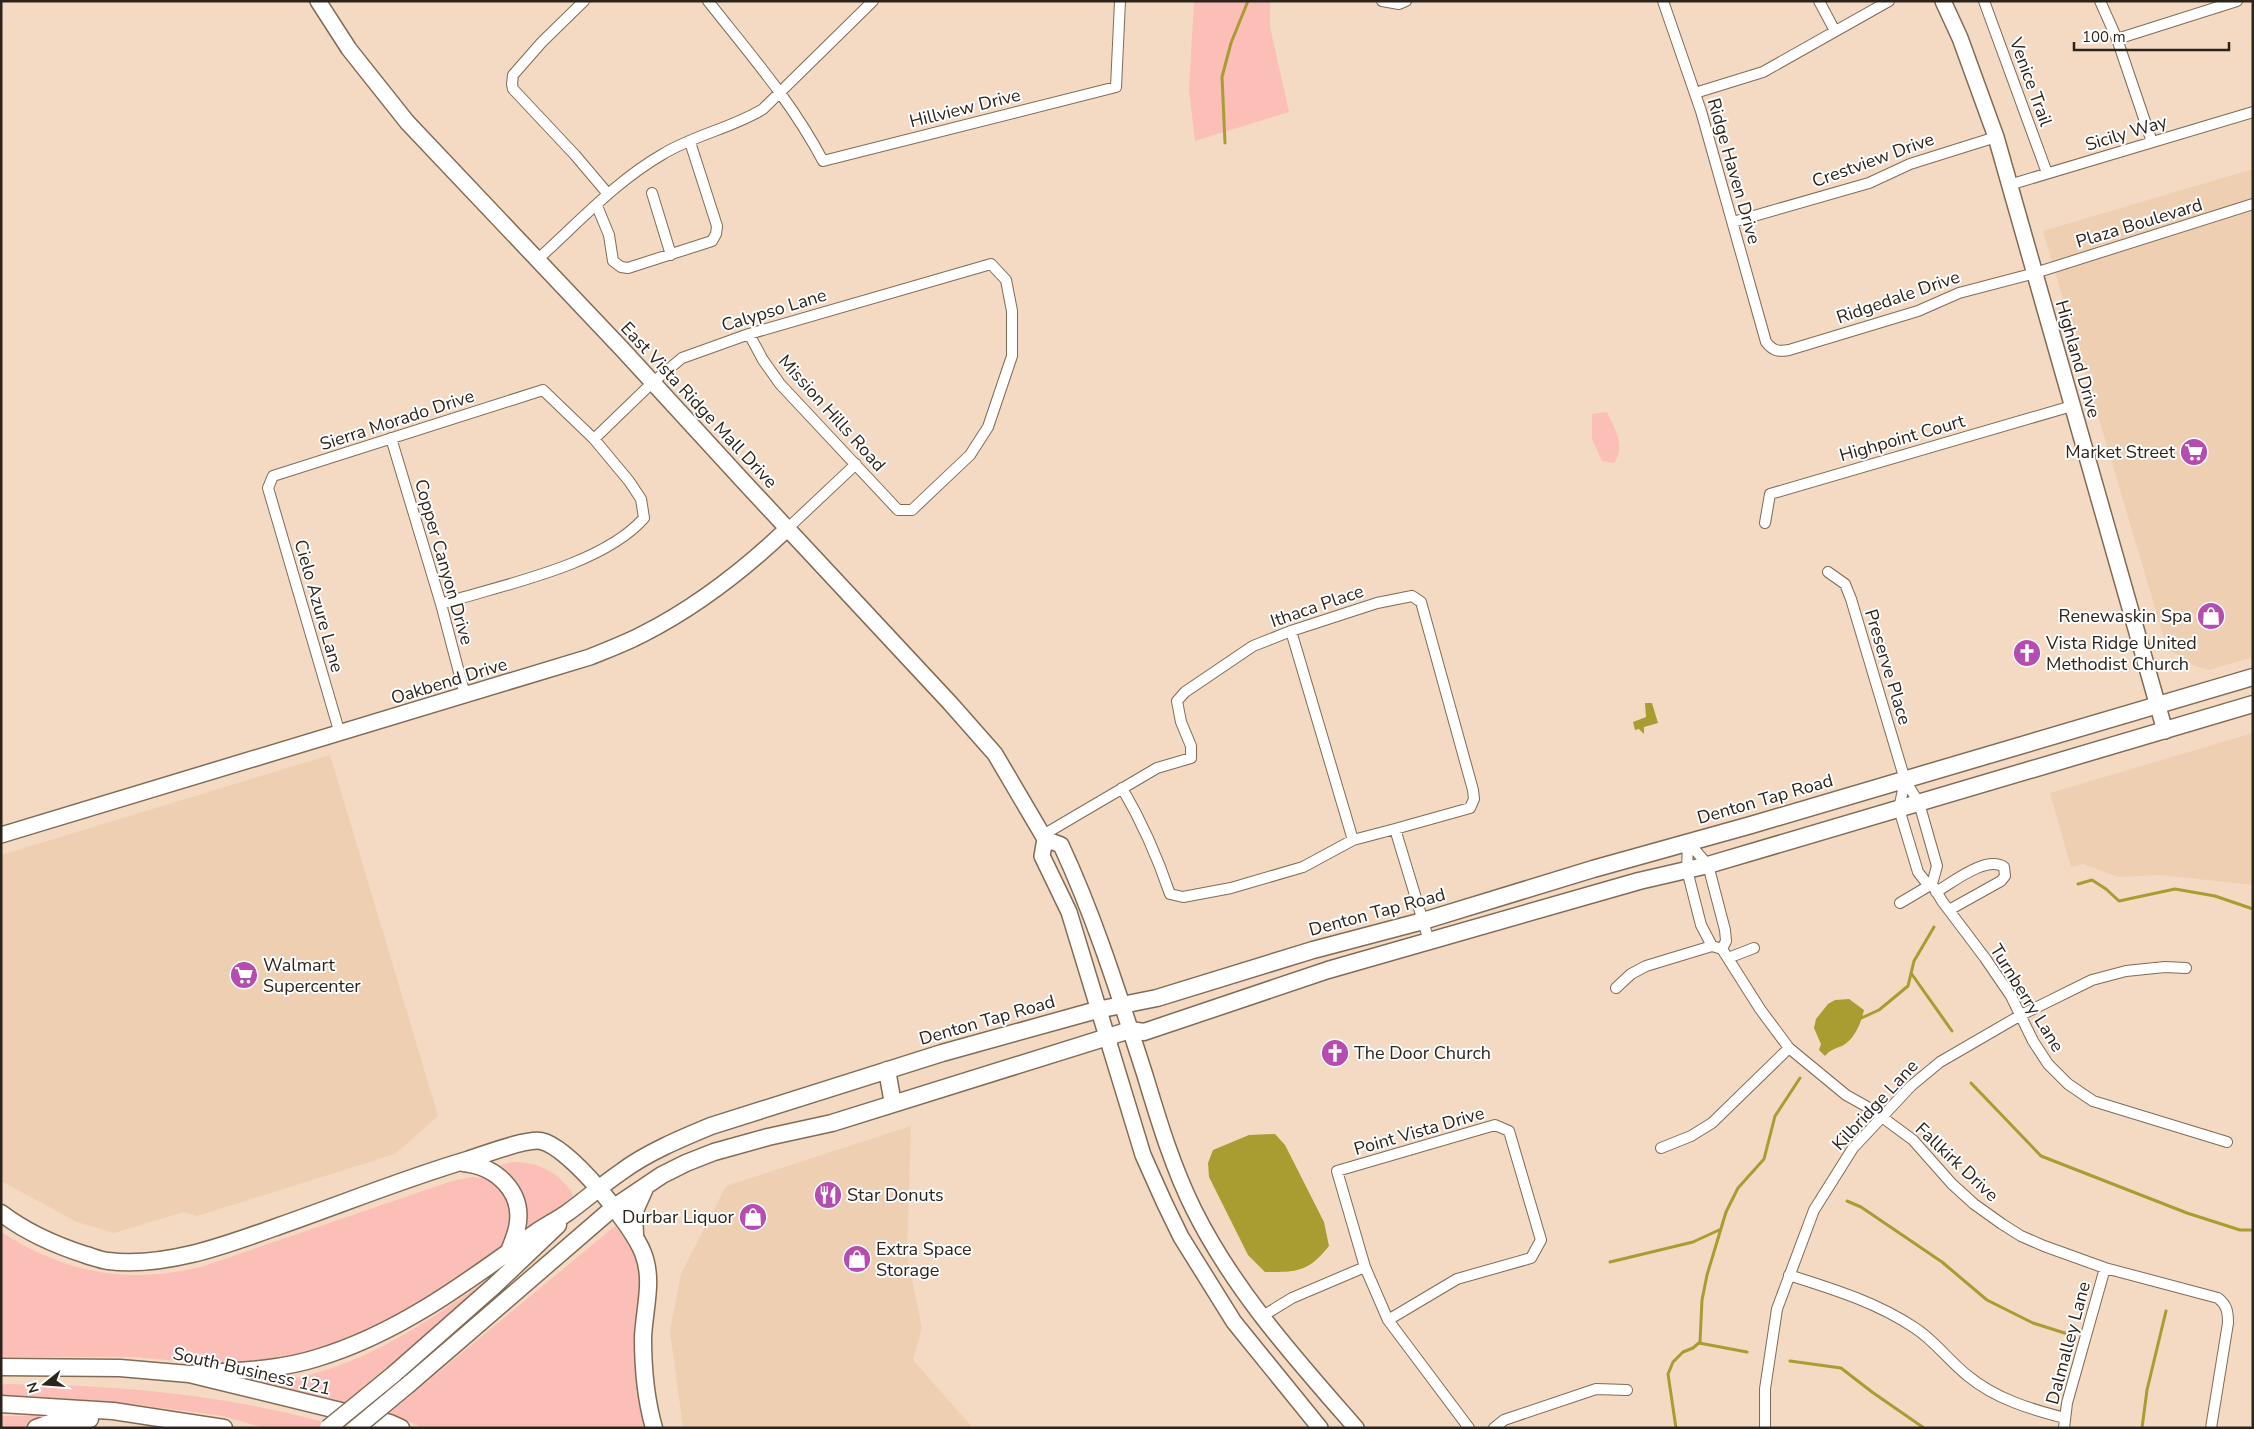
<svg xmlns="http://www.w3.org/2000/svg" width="2254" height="1429" viewBox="0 0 2254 1429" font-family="'Nunito Sans',sans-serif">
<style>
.built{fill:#eecfb2}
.green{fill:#fbbfb8}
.water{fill:#a99c31}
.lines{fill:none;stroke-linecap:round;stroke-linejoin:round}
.stream{stroke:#a99c31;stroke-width:3}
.street-casing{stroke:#816b56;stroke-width:12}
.secondary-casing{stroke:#816b56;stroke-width:18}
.primary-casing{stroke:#816b56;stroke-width:19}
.street{stroke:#fff;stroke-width:10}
.secondary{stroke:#fff;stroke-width:15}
.primary{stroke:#fff;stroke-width:16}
.primary-bridge-casing{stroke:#816b56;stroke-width:19;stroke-linecap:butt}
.primary-bridge{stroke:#fff;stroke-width:16}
.labels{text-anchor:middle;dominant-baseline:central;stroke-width:4;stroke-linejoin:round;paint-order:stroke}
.street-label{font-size:18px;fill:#2c231a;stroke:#fff}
.poi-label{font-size:18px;fill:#2c231a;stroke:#fff;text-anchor:start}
</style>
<rect width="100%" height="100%" fill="#f4dac2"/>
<path class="built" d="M 2253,169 L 2253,657 L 2209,670 L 2195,666 L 2167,648 L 2043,231 Z
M 2253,733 L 2253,885 L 2160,875 L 2118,877 L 2083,864 L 2071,867 L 2050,793 Z
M 330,755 L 438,1116 L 395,1154 L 197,1216 L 184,1212 L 114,1233 L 77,1222 L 1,1181 L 1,855 Z
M 911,1126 L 907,1254 L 922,1329 L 913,1360 L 973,1428 L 683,1428 L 670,1331 L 681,1274 L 726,1186 Z"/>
<path class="green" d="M 1194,1 L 1270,1 L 1270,27 L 1289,112 L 1195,141 L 1189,90 Z
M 1607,412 C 1615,429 1626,446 1614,463 L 1602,461 L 1592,439 L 1592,414 Z
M 512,1162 C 539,1162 558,1172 573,1194 L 571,1199 L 529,1230 L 526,1227 C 531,1191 509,1191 497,1166 Z
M 472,1177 L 484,1178 L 496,1184 L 510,1202 L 513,1220 L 505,1244 L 485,1261 L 403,1316 L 306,1357 L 235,1366 L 133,1357 L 1,1357 L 1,1232 C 67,1274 129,1285 204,1266 L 452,1181 Z
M 615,1226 L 636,1253 L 641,1268 L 650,1428 L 423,1428 L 389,1413 Z
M 508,1265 L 349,1405 L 244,1383 C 266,1381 288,1380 309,1375 C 385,1355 445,1309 508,1265 Z
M 7,1384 C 118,1385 220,1394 328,1423 L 322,1428 L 265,1428 L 223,1416 L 138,1405 L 75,1399 L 1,1397 L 1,1385 Z
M 1,1416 L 49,1416 L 30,1428 L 1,1428 Z"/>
<path class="water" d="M 1645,703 L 1652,703 L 1658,723 L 1644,727 L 1644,734 L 1639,729 L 1635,730 L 1633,722 L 1646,717 Z
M 1849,999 L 1864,1010 C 1861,1023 1855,1039 1842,1046 C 1834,1049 1830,1050 1825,1056 L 1819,1050 L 1821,1044 L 1814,1028 L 1816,1019 L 1828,1004 L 1835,1000 Z
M 1275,1134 L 1285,1145 L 1324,1222 L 1329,1246 C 1308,1272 1298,1272 1265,1272 L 1248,1255 L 1209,1177 L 1208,1163 L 1213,1150 L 1249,1135 Z"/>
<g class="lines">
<path class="stream" d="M 1225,143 L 1222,77 L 1231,43 L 1248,1
M 2078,884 L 2092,880 L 2106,889 L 2119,901 L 2175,889 L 2215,896 L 2253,909
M 1911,973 L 1952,1031
M 1859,1019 L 1879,1010 L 1908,986 L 1914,961 L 1934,927
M 1971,1083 L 2041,1156 L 2187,1213 L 2240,1230 L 2253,1230
M 1847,1201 L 1861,1207 L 1942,1262 L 1987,1300 L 2033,1323 L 2074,1336
M 1610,1262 L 1693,1242 L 1719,1230
M 1699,1343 L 1747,1352
M 1790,1361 L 1841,1368 L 1872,1392 L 1924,1428
M 1676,1428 L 1668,1374 L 1673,1362 L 1683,1352 L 1693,1348 L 1700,1342 L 1702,1300 L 1707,1275 L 1726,1212 L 1738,1188 L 1764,1159 L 1775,1116 L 1800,1078
M 2142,1428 L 2147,1390 L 2166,1311"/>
<defs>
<path id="street" d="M 584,1 L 542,42 L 513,75 L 512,84 L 513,89 L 575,155 L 608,194
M 708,1 C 749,53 792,102 823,161 L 1116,87 L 1120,1
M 1382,1 L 1399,4 L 1406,1
M 1663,1 L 1701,111 L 1766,342 C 1773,351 1778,352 1789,350 L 1918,311 L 1959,293 L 2035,273 L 2253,204
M 1819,1 L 1835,31
M 1984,1 L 2047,173
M 2100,1 L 2117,39 L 2152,142
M 2117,39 L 2237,1
M 1695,93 L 1763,72 L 1889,1
M 2009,185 L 2253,112
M 652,193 L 671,255
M 597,206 L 609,235 L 613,261 L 621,267 L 628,268 L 712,241 L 716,234 L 717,226 L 690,142
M 1733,222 L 1869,183 L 1910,164 L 1996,137
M 538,259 C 578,223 616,181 663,154 C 694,135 732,128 763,109 L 873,1
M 391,438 L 441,604 L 465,695
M 594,439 L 653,382 L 682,358 L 749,334 L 991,264 L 1006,280 L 1012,311 L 1012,356 L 988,427 L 970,455 L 912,510 L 898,510 L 780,384 L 763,360 L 749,334
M 1765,523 L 1770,494 L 2072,406
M 788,528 L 856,464
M 1828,572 L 1845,584 L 1851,599 L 1905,780 L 1919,803 L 1937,866 L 1932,884 L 1900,903
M 1291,631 L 1353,840
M 340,734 L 268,488 L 273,476 L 543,390 L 594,439 L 629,481 L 641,499 L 644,518 C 602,566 501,585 441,604
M 1905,780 L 1899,809 L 1918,872 L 1925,881 L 1932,884 L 1942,901 L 1985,958 L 2011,996 L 2033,1041 L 2048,1064 L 2068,1084 L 2093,1101 L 2227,1142
M 1122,788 C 1142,822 1157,856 1170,894 L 1183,897 L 1231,888 L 1303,867 L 1353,840 L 1395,829 L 1429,941
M 1043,835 L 1157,768 L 1191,758 L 1191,746 L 1181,722 L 1177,701 L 1185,692 L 1253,646 L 1291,631 L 1377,603 L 1412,596 L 1421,602 L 1473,790 L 1474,799 L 1470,808 L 1395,829
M 1688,842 L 1687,870 L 1701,925 L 1712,946 L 1722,949 L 1760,1009 L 1789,1048 L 1846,1095 L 1871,1109 L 1913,1140 L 1952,1184 L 1974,1204 L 2002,1224 L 2021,1236 L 2044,1246 L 2105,1268 L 2218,1298 C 2227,1305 2228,1312 2228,1323 L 2211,1428
M 1688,842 L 1708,865 L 1725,930 L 1726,941 L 1722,949
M 1936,892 C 1952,883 1986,855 2004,867 L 2005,876 L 2001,881 L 1949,910
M 1728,958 L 1754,948
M 1616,988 L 1631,974 L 1646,966 L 1712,946
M 1661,1148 L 1691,1136 L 1712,1123 L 1789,1048
M 1789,1275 C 1833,1289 1876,1302 1915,1328 C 1935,1341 1949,1361 1968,1376 C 1996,1399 2030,1409 2065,1418
M 1261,1317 L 1292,1298 L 1365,1267
M 1388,1320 L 1457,1279 L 1531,1258 L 1541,1240 L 1509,1131 L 1495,1125 L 1337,1171 L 1365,1267 L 1388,1320 L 1469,1428
M 1494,1428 L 1504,1420 L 1596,1389 L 1627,1390
M 1765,1428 L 1765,1389 L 1777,1309 L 1814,1210 L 1853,1148 L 1911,1086 L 1940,1062 L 2021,1015 L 2092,980 L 2126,971 L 2165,967 L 2186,968
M 2064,1428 L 2067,1403 L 2105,1268"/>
<path id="secondary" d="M 318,1 L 349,49 L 407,122 L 623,350 L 744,482 L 950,703 L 995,754 L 1045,839 L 1042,856 L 1069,912 L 1143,1155 L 1164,1202 L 1181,1237 L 1234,1322 L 1320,1428
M 1943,1 L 1960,38 L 1996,137 L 2165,731
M 1,835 L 590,657 C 607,650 626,643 643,634 C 696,607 745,569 788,528
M 1045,839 L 1061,845 C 1095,918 1119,995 1144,1072 C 1158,1118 1172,1166 1194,1210 C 1235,1292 1296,1359 1356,1428"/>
<path id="primary" d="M 887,1070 L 893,1104
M 463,1163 C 496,1166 525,1192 517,1228 C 515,1237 511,1246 508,1254
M 1,1213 C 27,1233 55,1245 86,1255 C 93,1257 100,1260 108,1261 C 165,1268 226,1245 279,1226 C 342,1204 403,1179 467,1160 C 483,1155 527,1138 541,1141 C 570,1147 633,1226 643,1253 C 654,1280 644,1310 643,1338 C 643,1367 646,1400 654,1428
M 635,1235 L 634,1213 L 646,1186
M 1,1367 L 120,1368 L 189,1374 L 390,1423 L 401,1428
M 189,1374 C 232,1371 276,1371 317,1358 C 398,1334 467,1282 535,1233 C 545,1226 557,1220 567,1213 C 585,1200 602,1185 621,1172 C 646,1153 682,1138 711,1126 L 942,1053 L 1097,1010 L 1157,998 L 1313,950 L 1423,921 L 1593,869 L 1751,825 L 2253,677
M 394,1374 L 494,1286 L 558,1225
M 409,1384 L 613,1208 L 662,1175 L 686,1163 L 714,1152 L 768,1137 L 832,1123 L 1130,1030 L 1144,1032 L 1328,970 L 1639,881 L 1708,865 L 2253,704
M 1,1404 L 113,1411 L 224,1428
M 36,1428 L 58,1420 L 90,1419"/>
</defs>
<use href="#street" class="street-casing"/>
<use href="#secondary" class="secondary-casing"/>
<use href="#primary" class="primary-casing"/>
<use href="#street" class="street"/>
<use href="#secondary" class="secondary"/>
<use href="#primary" class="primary"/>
<defs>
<path id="primary-bridge" d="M 328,1428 L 394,1374
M 356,1428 L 409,1384"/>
</defs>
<use href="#primary-bridge" class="primary-bridge-casing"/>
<use href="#primary-bridge" class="primary-bridge"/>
</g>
<defs>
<symbol id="supermarket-disc" viewBox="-11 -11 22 22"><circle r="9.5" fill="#b54db0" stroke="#fff"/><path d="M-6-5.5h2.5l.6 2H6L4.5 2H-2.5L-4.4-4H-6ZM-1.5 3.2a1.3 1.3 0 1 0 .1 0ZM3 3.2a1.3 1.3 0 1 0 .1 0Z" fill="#fff"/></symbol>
<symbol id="shop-disc" viewBox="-11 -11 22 22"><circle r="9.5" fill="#b54db0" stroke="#fff"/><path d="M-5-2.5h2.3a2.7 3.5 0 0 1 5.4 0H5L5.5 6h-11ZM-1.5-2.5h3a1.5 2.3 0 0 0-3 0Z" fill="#fff"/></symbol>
<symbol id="church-disc" viewBox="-11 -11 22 22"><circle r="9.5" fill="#b54db0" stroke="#fff"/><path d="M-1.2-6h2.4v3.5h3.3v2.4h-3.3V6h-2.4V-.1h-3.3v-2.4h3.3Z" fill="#fff"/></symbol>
<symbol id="restaurant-disc" viewBox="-11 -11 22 22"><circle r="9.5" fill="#b54db0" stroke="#fff"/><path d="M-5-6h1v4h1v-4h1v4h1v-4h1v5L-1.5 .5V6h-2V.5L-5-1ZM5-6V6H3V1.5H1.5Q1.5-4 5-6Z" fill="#fff"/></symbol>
</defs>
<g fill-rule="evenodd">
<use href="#supermarket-disc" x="2178" y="436" width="32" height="32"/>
<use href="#shop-disc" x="2195" y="600" width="32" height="32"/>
<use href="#church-disc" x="2011" y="637" width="32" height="32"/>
<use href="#supermarket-disc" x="228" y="959" width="32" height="32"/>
<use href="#church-disc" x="1319" y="1037" width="32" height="32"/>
<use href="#restaurant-disc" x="812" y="1179" width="32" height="32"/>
<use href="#shop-disc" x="737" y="1201" width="32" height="32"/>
<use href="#shop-disc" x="841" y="1243" width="32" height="32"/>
</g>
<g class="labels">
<g class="street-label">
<text transform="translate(2031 82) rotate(70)">Venice Trail</text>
<text transform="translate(965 108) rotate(-14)">Hillview Drive</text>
<text transform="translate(2126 133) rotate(-17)">Sicily Way</text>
<text transform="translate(1873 160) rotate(-20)">Crestview Drive</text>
<text transform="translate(1734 171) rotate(74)">Ridge Haven Drive</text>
<text transform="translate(2139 223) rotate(-17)">Plaza Boulevard</text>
<text transform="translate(1898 297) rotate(-19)">Ridgedale Drive</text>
<text transform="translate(774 310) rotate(-17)">Calypso Lane</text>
<text transform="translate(2078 359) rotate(74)">Highland Drive</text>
<text transform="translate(699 405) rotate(47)">East Vista Ridge Mall Drive</text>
<text transform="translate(832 413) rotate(48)">Mission Hills Road</text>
<text transform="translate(397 420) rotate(-18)">Sierra Morado Drive</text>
<text transform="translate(1902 438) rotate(-16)">Highpoint Court</text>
<text transform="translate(444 562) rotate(74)">Copper Canyon Drive</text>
<text transform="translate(319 606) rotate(74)">Cielo Azure Lane</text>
<text transform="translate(1317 606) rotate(-19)">Ithaca Place</text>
<text transform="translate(1888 667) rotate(73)">Preserve Place</text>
<text transform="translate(449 681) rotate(-17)">Oakbend Drive</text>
<text transform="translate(1765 799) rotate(-16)">Denton Tap Road</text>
<text transform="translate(1377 912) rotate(-15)">Denton Tap Road</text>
<text transform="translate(2027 998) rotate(58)">Turnberry Lane</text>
<text transform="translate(987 1020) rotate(-16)">Denton Tap Road</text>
<text transform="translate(1875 1105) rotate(-47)">Kilbridge Lane</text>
<text transform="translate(1419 1131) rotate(-16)">Point Vista Drive</text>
<text transform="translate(1957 1162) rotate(43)">Fallkirk Drive</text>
<text transform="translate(2068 1343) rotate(-75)">Dalmalley Lane</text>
<text transform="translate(252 1371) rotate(13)">South Business 121</text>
</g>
<g class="poi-label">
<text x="2175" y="452" text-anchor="end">Market Street</text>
<text x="2192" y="616" text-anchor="end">Renewaskin Spa</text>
<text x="2046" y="643">Vista Ridge United<tspan x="2046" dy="21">Methodist Church</tspan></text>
<text x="263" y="965">Walmart<tspan x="263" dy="21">Supercenter</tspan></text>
<text x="1354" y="1053">The Door Church</text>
<text x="847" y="1195">Star Donuts</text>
<text x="734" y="1217" text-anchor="end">Durbar Liquor</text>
<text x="876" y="1249">Extra Space<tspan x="876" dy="21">Storage</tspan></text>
</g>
</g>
<rect width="2254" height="1429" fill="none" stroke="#2c231a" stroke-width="5"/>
<g transform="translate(45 1384) rotate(253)" stroke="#ffffff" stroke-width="4" paint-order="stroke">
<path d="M0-4L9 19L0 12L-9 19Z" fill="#2c231a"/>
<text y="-8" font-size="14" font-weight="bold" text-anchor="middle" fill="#2c231a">N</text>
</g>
<path d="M2074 42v8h155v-8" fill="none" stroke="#2c231a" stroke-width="2.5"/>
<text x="2082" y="42" font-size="15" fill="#2c231a" stroke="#ffffff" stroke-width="4" paint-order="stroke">100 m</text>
</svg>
